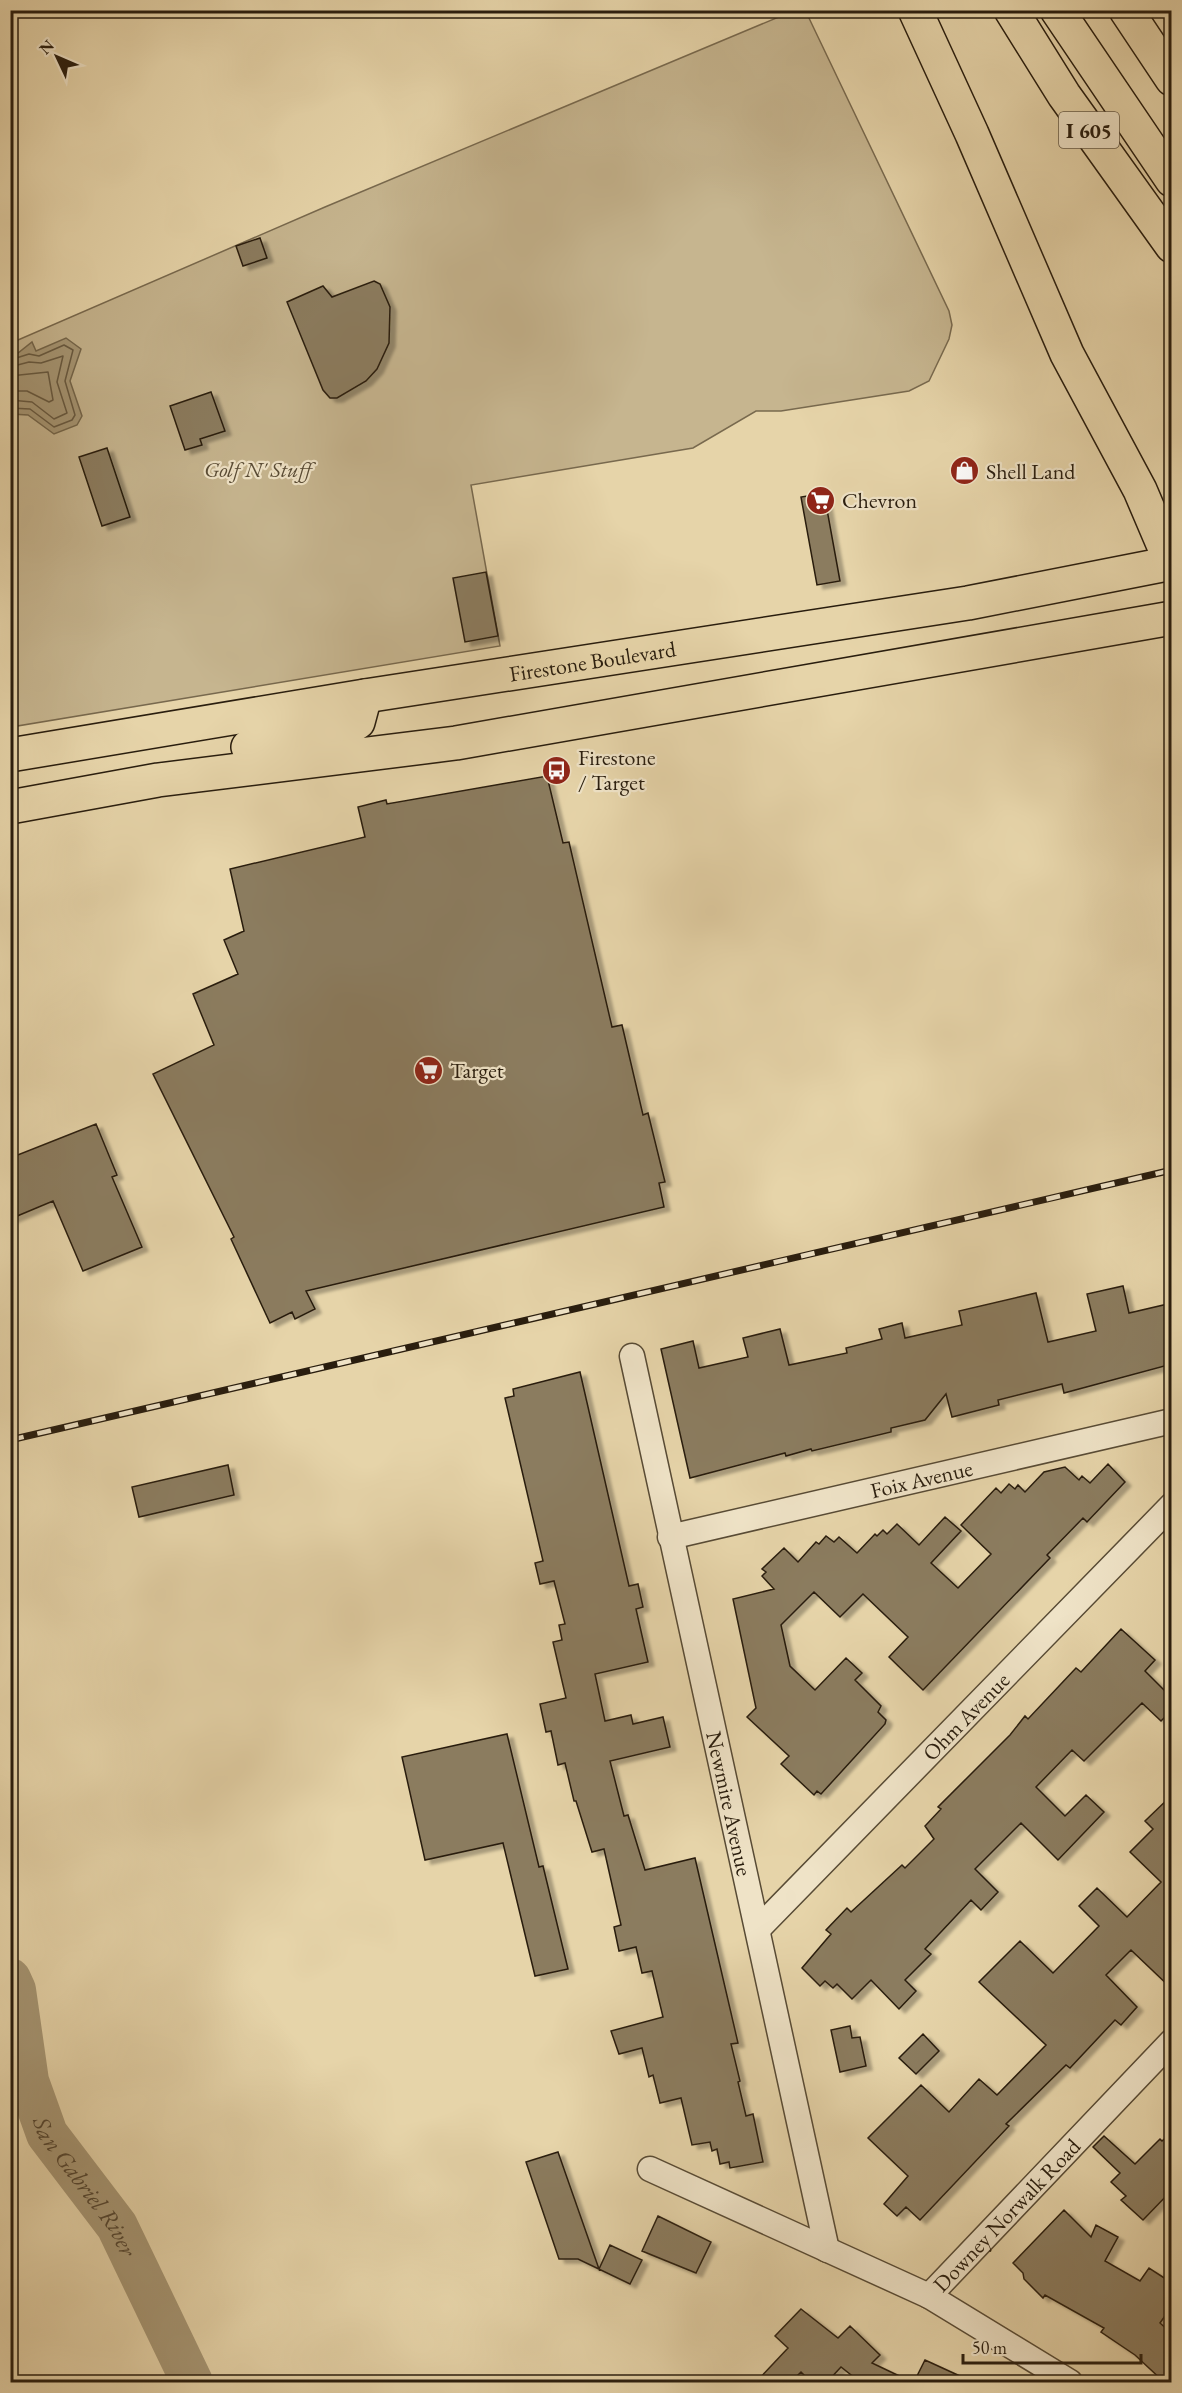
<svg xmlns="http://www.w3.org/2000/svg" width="1182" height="2393" viewBox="0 0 1182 2393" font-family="'EB Garamond',serif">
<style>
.green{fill:#c6b58f;stroke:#78694e;stroke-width:1.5}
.water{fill:#a69674;stroke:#74664b;stroke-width:1.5}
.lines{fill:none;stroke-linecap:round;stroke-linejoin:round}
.shore{stroke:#685a41;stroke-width:1.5}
.river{stroke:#a69674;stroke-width:42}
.building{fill:#8b7c5f;stroke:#291d0e;stroke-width:1.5;filter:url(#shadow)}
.minor-casing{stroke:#584b35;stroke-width:27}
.primary-casing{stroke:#291d0e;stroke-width:36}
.motorway-casing{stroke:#291d0e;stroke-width:36}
.minor{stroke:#efe3c7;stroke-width:24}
.primary{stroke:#e6d4a9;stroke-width:33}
.motorway{stroke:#e6d4a9;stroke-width:33}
.rail-casing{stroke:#291d0e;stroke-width:7}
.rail{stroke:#efe3c7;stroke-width:4.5;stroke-dasharray:14;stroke-linecap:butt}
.labels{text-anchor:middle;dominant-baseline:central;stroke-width:4.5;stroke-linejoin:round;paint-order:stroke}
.shield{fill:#efe3c7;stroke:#645846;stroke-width:1.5}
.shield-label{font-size:21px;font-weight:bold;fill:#291d0e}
.park-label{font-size:22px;font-style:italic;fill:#584b35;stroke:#efe3c7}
.poi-label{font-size:22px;fill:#291d0e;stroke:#efe3c7;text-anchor:start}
.street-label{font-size:22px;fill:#291d0e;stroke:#efe3c7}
.water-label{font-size:24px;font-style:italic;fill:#554732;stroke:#efe3c7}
</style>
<defs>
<filter id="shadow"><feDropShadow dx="6" dy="4" stdDeviation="1.5" flood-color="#0004"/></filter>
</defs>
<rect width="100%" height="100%" fill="#e6d4a9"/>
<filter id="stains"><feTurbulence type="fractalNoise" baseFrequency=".00333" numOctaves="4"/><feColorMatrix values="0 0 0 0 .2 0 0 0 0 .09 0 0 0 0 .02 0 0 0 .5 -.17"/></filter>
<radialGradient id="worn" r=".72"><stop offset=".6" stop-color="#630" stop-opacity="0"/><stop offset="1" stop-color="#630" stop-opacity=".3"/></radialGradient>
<path class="green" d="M 793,11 L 808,16 L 949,311 L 952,325 L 949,339 L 929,381 L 909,391 L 781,411 L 756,411 L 693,448 L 471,485 L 500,646 L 11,727 L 11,343 L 325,207 Z"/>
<path class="water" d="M 66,338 L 81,349 L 70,381 L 82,416 L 77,425 L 54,434 L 28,415 L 11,414 L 11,354 L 18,353 L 32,342 L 36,351 Z"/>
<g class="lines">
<path class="shore" d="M 10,360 L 29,354 L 39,356 L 64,345 L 73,350 L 65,381 L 75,415 L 72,420 L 54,427 L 30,409 L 10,408
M 10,367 L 29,362 L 41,363 L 63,356 L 57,382 L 67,413 L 54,419 L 32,402 L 10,400
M 10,376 L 48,372 L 53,400 L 49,402 L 27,391 L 10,391"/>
<path class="river" id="s1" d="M 10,1979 L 15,1990 L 28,2081 L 47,2134 L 117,2226 L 192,2382"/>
</g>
<path class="building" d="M 260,238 L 267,258 L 243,266 L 236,246 Z
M 374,281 L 380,284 L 390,307 L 389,343 L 377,369 L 366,381 L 337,398 L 330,398 L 323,390 L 287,302 L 323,286 L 332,297 Z
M 211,392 L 225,431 L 200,439 L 202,445 L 185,450 L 170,406 Z
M 107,448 L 130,517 L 102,526 L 79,457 Z
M 824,493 L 840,581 L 817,585 L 801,497 Z
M 486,572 L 498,636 L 465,642 L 453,578 Z
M 547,776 L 563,843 L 569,842 L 612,1027 L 622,1025 L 643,1115 L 648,1113 L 665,1182 L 659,1183 L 664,1207 L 306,1291 L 315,1309 L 295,1319 L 292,1312 L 270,1323 L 231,1239 L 234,1237 L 153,1074 L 214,1045 L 193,994 L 238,974 L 224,940 L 244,931 L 230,869 L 365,837 L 358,807 L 386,800 L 387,804 Z
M 96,1124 L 117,1175 L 112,1177 L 142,1247 L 83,1271 L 53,1201 L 10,1219 L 10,1158 Z
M 1123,1286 L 1129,1313 L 1172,1303 L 1172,1364 L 1064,1393 L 1062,1384 L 998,1400 L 999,1405 L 952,1417 L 946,1394 L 925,1420 L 891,1428 L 891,1432 L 812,1451 L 811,1449 L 786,1456 L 785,1453 L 690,1478 L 661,1349 L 693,1341 L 699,1368 L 748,1357 L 743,1338 L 780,1329 L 789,1365 L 847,1353 L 846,1348 L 882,1339 L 879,1329 L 902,1323 L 905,1338 L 962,1325 L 959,1311 L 1036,1293 L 1048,1342 L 1096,1331 L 1087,1294 Z
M 580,1372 L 629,1586 L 638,1584 L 643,1607 L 636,1609 L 648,1662 L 595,1674 L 605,1721 L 631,1715 L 633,1724 L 663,1717 L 670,1747 L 610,1761 L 624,1816 L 628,1815 L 645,1870 L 695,1858 L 738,2043 L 731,2044 L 740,2081 L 738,2082 L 746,2116 L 753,2114 L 763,2162 L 730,2168 L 729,2162 L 720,2164 L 717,2149 L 712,2151 L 710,2142 L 692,2145 L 681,2098 L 660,2103 L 653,2075 L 649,2077 L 642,2048 L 619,2054 L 611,2031 L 663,2017 L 652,1971 L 642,1973 L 636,1947 L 619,1951 L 614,1927 L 621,1925 L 604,1849 L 592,1852 L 576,1801 L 574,1801 L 565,1763 L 558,1765 L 551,1731 L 546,1732 L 540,1704 L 566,1698 L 553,1642 L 562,1640 L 559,1625 L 565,1624 L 554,1581 L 540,1584 L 535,1563 L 543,1561 L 505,1398 L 514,1396 L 513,1389 Z
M 1108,1464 L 1125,1482 L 1087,1522 L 1083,1518 L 1047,1555 L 1050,1558 L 923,1690 L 889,1657 L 908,1637 L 863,1594 L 840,1617 L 814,1592 L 781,1625 L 790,1666 L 815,1690 L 846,1658 L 862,1673 L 855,1680 L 881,1706 L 878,1712 L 886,1720 L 885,1724 L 821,1794 L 817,1791 L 814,1795 L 781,1764 L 789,1756 L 747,1717 L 756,1708 L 733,1599 L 774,1589 L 762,1576 L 766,1572 L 762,1569 L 784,1548 L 798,1562 L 816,1542 L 819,1544 L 826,1536 L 834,1542 L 839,1537 L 857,1553 L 875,1534 L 877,1536 L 883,1530 L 887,1534 L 897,1524 L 919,1545 L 945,1517 L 961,1531 L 931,1563 L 958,1588 L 991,1554 L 961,1525 L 996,1488 L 1001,1493 L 1009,1484 L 1015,1489 L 1018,1485 L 1025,1492 L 1044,1472 L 1065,1467 L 1079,1480 L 1082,1476 L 1090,1483 Z
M 228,1465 L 234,1495 L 139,1517 L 132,1487 Z
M 1121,1629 L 1155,1660 L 1145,1671 L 1172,1698 L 1172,1710 L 1161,1721 L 1142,1703 L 1084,1761 L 1072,1750 L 1036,1787 L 1065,1816 L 1086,1795 L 1104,1812 L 1058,1860 L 1021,1823 L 975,1869 L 998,1892 L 981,1910 L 971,1900 L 925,1949 L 931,1954 L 905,1980 L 916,1991 L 899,2009 L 871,1980 L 852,1999 L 837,1984 L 833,1988 L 825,1981 L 820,1986 L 802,1968 L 831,1934 L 826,1930 L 847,1908 L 851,1912 L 902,1865 L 905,1868 L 934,1839 L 925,1826 L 941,1809 L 938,1807 L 1010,1735 L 1025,1716 L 1028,1719 L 1076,1668 L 1081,1672 Z
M 507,1734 L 539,1867 L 543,1866 L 568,1969 L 535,1976 L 503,1843 L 425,1860 L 402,1757 Z
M 1172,1795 L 1172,1989 L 1131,1950 L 1106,1975 L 1137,2007 L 1121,2025 L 1115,2020 L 1070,2068 L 1066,2065 L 1006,2124 L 1009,2126 L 920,2220 L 906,2207 L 897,2216 L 884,2204 L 908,2176 L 868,2138 L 921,2085 L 949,2112 L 979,2079 L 997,2095 L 1046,2045 L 979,1982 L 1020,1941 L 1053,1973 L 1099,1926 L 1079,1906 L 1097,1888 L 1127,1917 L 1161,1882 L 1130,1852 L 1153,1829 L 1145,1821 Z
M 850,2026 L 852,2038 L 860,2037 L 866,2066 L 840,2072 L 831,2030 Z
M 923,2034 L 939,2051 L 916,2074 L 899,2058 Z
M 1172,2132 L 1172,2190 L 1143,2220 L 1121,2200 L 1126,2196 L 1111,2182 L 1120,2173 L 1093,2147 L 1104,2136 L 1135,2164 L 1160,2139 L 1162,2141 Z
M 558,2152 L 599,2269 L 610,2245 L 642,2260 L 630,2284 L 578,2259 L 559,2259 L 526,2162 Z
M 1064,2210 L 1091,2237 L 1096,2225 L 1118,2237 L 1105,2261 L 1140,2281 L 1149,2268 L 1172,2283 L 1172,2306 L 1160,2323 L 1172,2334 L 1172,2382 L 1164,2382 L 1135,2355 L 1101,2332 L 1104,2328 L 1045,2295 L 1043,2298 L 1024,2279 L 1023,2273 L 1013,2263 Z
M 658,2216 L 711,2242 L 696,2273 L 642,2251 Z
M 801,2309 L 838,2338 L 850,2326 L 880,2355 L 872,2363 L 912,2382 L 860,2382 L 841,2367 L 827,2382 L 811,2382 L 801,2372 L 791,2382 L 756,2382 L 788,2348 L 775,2336 Z
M 925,2360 L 973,2382 L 914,2382 Z"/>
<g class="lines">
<defs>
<g id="minor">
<path id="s2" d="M 632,1356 L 827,2250"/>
<path id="s3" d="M 670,1537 L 1172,1421"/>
<path id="s4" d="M 759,1928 L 1172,1505"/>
<path d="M 650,2169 L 929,2296 L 1070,2382"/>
<path id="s5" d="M 929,2296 L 1172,2041"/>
</g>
<g id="primary">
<path d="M 248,747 L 346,730 L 358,722 L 365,696"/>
<path id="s6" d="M 10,755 L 365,696 L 968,603 L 1172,563"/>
<path d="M 10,807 L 158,780 L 456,743 L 1172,618"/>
</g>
<path id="motorway" d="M 915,10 L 972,134 L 1067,354 L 1140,490 L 1172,565
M 1011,10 L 1064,95 L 1172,246
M 1057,10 L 1172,180
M 1126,10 L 1172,79"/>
</defs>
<use href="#minor" class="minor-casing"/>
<use href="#primary" class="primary-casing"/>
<use href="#motorway" class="motorway-casing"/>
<use href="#minor" class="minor"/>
<use href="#primary" class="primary"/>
<use href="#motorway" class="motorway"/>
<defs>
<path id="rail" d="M 10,1440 L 1172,1170"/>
</defs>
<use href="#rail" class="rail-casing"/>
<use href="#rail" class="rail"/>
</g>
<defs>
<symbol id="shop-disc" viewBox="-11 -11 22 22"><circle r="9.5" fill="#8f2418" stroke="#efe3c7"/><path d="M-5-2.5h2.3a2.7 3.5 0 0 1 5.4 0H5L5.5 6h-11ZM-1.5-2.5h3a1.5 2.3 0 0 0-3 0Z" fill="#fff"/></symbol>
<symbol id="supermarket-disc" viewBox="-11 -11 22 22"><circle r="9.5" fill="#8f2418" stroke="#efe3c7"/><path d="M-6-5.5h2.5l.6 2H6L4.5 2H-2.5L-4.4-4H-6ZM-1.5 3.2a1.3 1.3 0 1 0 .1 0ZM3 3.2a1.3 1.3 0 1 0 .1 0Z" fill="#fff"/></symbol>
<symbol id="bus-disc" viewBox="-11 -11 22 22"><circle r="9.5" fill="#8f2418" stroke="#efe3c7"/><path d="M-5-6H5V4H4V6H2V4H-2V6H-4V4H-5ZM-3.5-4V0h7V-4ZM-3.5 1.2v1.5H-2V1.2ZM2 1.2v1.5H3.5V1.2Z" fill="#fff"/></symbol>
</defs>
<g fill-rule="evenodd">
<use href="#shop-disc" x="948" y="454" width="33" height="33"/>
<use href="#supermarket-disc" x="804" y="484" width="33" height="33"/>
<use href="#bus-disc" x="540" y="754" width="33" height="33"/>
<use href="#supermarket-disc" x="412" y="1054" width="33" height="33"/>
</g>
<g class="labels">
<rect class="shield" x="1059" y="112" width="60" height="36" rx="4.5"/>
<g class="shield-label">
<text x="1089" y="130">I 605</text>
</g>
<g class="park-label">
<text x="258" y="469">Golf N' Stuff</text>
</g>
<g class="poi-label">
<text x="986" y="471">Shell Land</text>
<text x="842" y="500">Chevron</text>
<text x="578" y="757">Firestone<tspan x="578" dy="25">/ Target</tspan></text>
<text x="450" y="1070">Target</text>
</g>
<g class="street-label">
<text stroke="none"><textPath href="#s6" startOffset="590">Firestone Boulevard</textPath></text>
<text stroke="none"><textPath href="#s3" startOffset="258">Foix Avenue</textPath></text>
<text stroke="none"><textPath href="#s4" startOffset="296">Ohm Avenue</textPath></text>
<text stroke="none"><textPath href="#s2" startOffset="458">Newmire Avenue</textPath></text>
<text stroke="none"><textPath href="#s5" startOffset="112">Downey Norwalk Road</textPath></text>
</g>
<g class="water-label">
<text stroke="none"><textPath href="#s1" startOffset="225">San Gabriel River</textPath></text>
</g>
</g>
<rect width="1182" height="2393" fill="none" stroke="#e6d4a9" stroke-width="36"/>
<rect x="12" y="12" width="1158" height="2369" fill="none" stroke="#291d0e" stroke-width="3"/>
<rect x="18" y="18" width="1146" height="2357" fill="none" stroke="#291d0e" stroke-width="1.5"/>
<g transform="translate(57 57) rotate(314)" stroke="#efe3c7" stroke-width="4.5" paint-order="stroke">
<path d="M0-4.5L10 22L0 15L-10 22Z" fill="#291d0e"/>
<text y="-9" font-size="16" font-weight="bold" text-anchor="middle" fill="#291d0e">N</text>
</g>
<path d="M963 2354v9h178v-9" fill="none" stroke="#291d0e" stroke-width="3"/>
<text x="972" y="2354" font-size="18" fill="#291d0e" stroke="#efe3c7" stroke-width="4.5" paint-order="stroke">50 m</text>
<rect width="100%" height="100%" filter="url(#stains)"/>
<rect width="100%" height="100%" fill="url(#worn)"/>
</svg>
